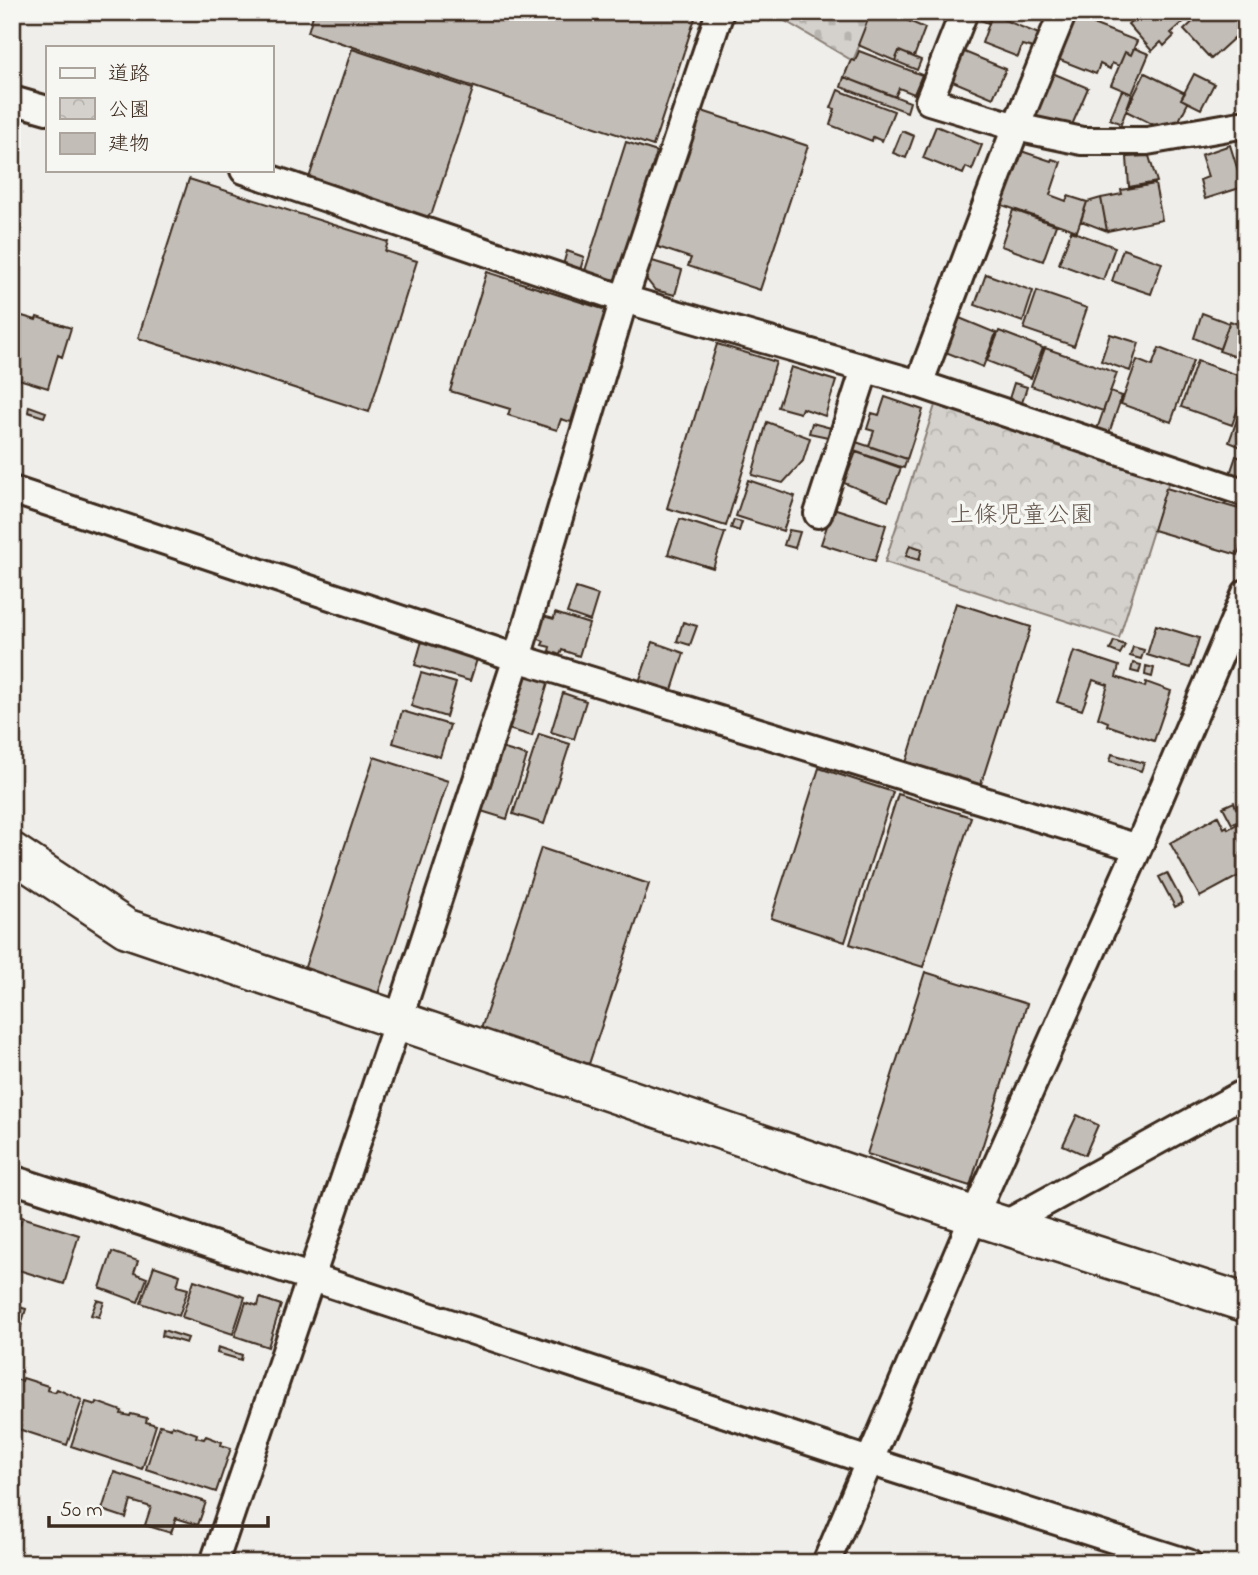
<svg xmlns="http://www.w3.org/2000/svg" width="1258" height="1575" viewBox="0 0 1258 1575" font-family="'Indie Flower','Klee One',sans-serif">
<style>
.cemetery{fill:url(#cemetery-stones);stroke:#887e75;stroke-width:2}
.park{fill:url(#park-crowns);stroke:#887e75;stroke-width:2}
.building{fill:#c2bdb7;stroke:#3b2a1e;stroke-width:2}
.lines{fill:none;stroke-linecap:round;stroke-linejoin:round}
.street-casing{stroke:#3b2a1e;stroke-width:32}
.secondary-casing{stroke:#3b2a1e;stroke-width:42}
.street{stroke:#f6f6f2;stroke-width:26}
.secondary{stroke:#f6f6f2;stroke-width:37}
.labels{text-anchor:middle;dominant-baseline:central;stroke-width:7;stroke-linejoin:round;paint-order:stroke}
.park-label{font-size:24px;fill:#61544a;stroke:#f6f6f2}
</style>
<defs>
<pattern id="cemetery-stones" width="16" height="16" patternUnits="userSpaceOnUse" patternTransform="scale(1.75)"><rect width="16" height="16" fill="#d4d1cc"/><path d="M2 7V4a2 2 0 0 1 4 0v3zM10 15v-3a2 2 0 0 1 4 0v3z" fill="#b7b4af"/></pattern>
<pattern id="park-crowns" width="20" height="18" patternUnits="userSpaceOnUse" patternTransform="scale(1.75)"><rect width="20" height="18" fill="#d4d1cc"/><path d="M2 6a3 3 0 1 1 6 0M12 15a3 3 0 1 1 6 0" fill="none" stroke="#b7b4af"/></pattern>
</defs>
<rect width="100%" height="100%" fill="#efeeea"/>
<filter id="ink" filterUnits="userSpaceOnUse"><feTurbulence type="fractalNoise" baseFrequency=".0143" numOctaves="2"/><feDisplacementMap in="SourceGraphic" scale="14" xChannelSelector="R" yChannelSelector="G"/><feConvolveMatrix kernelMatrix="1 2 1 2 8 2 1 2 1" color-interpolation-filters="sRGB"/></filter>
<g filter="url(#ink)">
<path class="cemetery" d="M 770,12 L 873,12 L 853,61 Z"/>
<path class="park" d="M 937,399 L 1171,474 L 1119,638 L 885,562 Z"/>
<path class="building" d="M 314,12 L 697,12 L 653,146 L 308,32 Z
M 871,12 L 888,12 L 925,28 L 914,57 L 899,51 L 895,61 L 858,45 Z
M 979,12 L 990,17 L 988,23 L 976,18 Z
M 1007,12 L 1029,12 L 1026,20 Z
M 1141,12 L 1201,12 L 1192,20 L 1189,17 L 1171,33 L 1174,36 L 1164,46 L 1161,42 L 1152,51 L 1128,24 Z
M 1203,12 L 1246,12 L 1246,27 L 1211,59 L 1184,30 Z
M 992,15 L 1039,34 L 1033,48 L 1022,45 L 1018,57 L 982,43 Z
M 1072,16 L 1137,41 L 1131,55 L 1125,52 L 1119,66 L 1112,63 L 1110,69 L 1100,64 L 1096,74 L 1055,58 Z
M 1134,48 L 1149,54 L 1132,94 L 1111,85 L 1125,52 L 1131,55 Z
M 352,49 L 473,89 L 432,213 L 417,224 L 306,187 Z
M 859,51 L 922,75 L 914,94 L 899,88 L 895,97 L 844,77 L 851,60 L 855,61 Z
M 899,51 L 921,60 L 917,70 L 895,61 Z
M 962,51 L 1006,69 L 993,98 L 950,80 Z
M 1050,72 L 1088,88 L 1069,132 L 1031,116 Z
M 1145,73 L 1185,93 L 1181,99 L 1188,103 L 1172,134 L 1126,111 Z
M 1194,74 L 1214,84 L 1201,109 L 1181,99 Z
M 844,77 L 910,102 L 907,112 L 841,87 Z
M 838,90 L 894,111 L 882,141 L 873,137 L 872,141 L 830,125 L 835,109 L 831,108 Z
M 1122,90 L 1132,94 L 1121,124 L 1110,119 Z
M 696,109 L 808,146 L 760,290 L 688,266 L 691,258 L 652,245 Z
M 936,126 L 982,145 L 972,170 L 966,167 L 963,174 L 923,158 Z
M 902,131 L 914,136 L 906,158 L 893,153 Z
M 626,142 L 657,152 L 614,287 L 583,277 Z
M 1230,145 L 1243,187 L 1205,199 L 1200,180 L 1208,177 L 1201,155 Z
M 1021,151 L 1051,161 L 1052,159 L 1061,162 L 1050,195 L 1066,201 L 1068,196 L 1087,202 L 1077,231 L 1002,205 Z
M 1149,156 L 1157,182 L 1129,187 L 1127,157 Z
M 189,179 L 388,242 L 385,251 L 417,261 L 369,412 L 138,338 Z
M 1155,184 L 1162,220 L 1107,231 L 1101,198 L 1122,194 L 1121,190 Z
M 1101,198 L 1107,231 L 1081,221 L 1087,202 Z
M 1013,210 L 1056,225 L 1043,261 L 1001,246 Z
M 1071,231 L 1115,247 L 1103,280 L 1059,264 Z
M 1123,249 L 1162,263 L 1151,294 L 1112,281 Z
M 567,251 L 584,257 L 578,277 L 561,272 Z
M 649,260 L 682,270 L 675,295 L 655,290 L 644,276 Z
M 487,272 L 606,310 L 571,422 L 561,419 L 557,430 L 508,415 L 510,409 L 450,391 Z
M 986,274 L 1033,291 L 1023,322 L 975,305 Z
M 1037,291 L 1087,308 L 1074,346 L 1024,329 Z
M 12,313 L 36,320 L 37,317 L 71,328 L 62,357 L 58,355 L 48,388 L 12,377 Z
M 1202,313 L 1229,323 L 1220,349 L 1194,338 Z
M 957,317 L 996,333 L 983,367 L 943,351 Z
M 1230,321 L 1246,327 L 1246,360 L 1219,351 Z
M 999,331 L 1043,348 L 1031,378 L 987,361 Z
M 1110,334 L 1139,343 L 1130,371 L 1101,361 Z
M 717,344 L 776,362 L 726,526 L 667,508 Z
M 1045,348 L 1117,373 L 1103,411 L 1031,386 Z
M 1159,348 L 1193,361 L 1171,422 L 1121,404 L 1137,360 L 1152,366 Z
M 1197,361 L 1246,378 L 1246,386 L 1232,425 L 1181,407 Z
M 791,367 L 836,381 L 825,416 L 802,408 L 800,413 L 778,407 Z
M 1014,383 L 1027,387 L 1021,406 L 1008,402 Z
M 1110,392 L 1122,396 L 1108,436 L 1096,432 Z
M 885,397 L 923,410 L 907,459 L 869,446 L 874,431 L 867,429 L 872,413 L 879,415 Z
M 29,406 L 46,412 L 44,417 L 28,412 Z
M 1241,409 L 1246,410 L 1246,449 L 1229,442 Z
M 767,422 L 810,438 L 803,461 L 783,483 L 752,475 Z
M 812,423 L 831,428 L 828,437 L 809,433 Z
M 853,441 L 907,459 L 904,468 L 851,450 Z
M 856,452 L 901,468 L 888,501 L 844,483 Z
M 1236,456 L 1246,460 L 1246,480 L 1230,474 Z
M 748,480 L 795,496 L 783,531 L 736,516 Z
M 1166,488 L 1246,511 L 1246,528 L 1238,555 L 1153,530 Z
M 833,508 L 886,525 L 875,561 L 821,544 Z
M 680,519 L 725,533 L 713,568 L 668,554 Z
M 734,520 L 742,522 L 739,531 L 731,528 Z
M 789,530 L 800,532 L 795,548 L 784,545 Z
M 910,545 L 922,549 L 919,560 L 906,556 Z
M 576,588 L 598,595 L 590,621 L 567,613 Z
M 956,603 L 1031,627 L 979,790 L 905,766 Z
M 555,613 L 589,624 L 579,656 L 562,650 L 560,655 L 549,651 L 550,647 L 542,645 L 544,641 L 536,638 L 543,616 L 554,619 Z
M 683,622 L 697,626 L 690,645 L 677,641 Z
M 1156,625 L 1199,638 L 1190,668 L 1147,655 Z
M 424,634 L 480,650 L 470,681 L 415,665 Z
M 1114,641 L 1125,645 L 1120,654 L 1110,650 Z
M 653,642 L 684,653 L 671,693 L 639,682 Z
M 1133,647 L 1144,650 L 1141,659 L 1130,656 Z
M 1074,651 L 1119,666 L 1116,677 L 1145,687 L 1146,682 L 1171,691 L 1154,741 L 1107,725 L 1108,722 L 1098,718 L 1108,685 L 1093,680 L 1082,710 L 1057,702 Z
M 1133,663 L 1141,665 L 1139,673 L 1131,671 Z
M 1146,666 L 1154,668 L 1152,677 L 1145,675 Z
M 516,670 L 549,680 L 532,736 L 498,726 Z
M 421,673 L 456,683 L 446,717 L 411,706 Z
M 563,693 L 586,701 L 574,739 L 551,732 Z
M 402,711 L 450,725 L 440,757 L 393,743 Z
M 539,734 L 570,744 L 544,824 L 513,814 Z
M 498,747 L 527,756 L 507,819 L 478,810 Z
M 1112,754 L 1144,763 L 1141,771 L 1110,761 Z
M 374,757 L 448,781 L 378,994 L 304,970 Z
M 819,768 L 893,792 L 845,942 L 771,918 Z
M 898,794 L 971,817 L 923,967 L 850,944 Z
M 1234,802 L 1236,808 L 1240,805 L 1244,811 L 1239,814 L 1246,826 L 1246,851 L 1241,854 L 1246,872 L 1200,897 L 1170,843 L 1218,816 L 1224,828 L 1227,826 L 1228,829 L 1237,824 L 1235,822 L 1232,824 L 1223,807 Z
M 541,848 L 649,884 L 589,1064 L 481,1029 Z
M 1167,873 L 1183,903 L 1175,907 L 1159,877 Z
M 925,972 L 1027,1004 L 970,1186 L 867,1154 Z
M 1077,1115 L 1098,1125 L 1085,1155 L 1063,1145 Z
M 22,1217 L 79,1235 L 64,1284 L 12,1268 L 12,1223 L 20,1225 Z
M 112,1252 L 138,1261 L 134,1273 L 147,1278 L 138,1302 L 100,1288 Z
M 154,1266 L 180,1275 L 177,1286 L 188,1289 L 179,1316 L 141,1303 Z
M 194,1280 L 245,1297 L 233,1334 L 182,1317 Z
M 260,1298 L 281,1305 L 268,1347 L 235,1336 L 246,1302 L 258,1306 Z
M 97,1300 L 104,1302 L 99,1317 L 91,1315 Z
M 12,1305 L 26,1309 L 12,1356 Z
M 163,1330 L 188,1338 L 186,1343 L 162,1336 Z
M 218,1347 L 242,1355 L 241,1360 L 217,1353 Z
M 12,1378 L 22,1381 L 23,1378 L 48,1386 L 47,1390 L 55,1392 L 57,1389 L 82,1400 L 67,1445 L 12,1427 Z
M 86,1402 L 96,1405 L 97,1402 L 122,1411 L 121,1414 L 130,1416 L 131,1414 L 147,1418 L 146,1422 L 156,1425 L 142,1469 L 71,1446 Z
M 160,1425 L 171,1428 L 172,1425 L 197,1434 L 196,1437 L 204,1439 L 206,1436 L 222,1442 L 221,1445 L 231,1448 L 216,1492 L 146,1469 Z
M 114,1472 L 206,1502 L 198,1525 L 176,1518 L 171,1533 L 145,1525 L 151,1507 L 131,1501 L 126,1518 L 102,1510 Z"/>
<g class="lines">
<defs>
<path id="street" d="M 1063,12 L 1016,127 L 1082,141 L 1147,141 L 1246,124
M 12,100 L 47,110
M 244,170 L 624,299 L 919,384 L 1246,493
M 919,384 L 1016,127 L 929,101 L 964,12
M 12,490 L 517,658 L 1138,848
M 818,514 L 865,369
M 12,1179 L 869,1461 L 1188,1563
M 1002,1226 L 1246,1092
M 214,1563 L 398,1021 L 517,658 L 624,299 L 720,12
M 826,1563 L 974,1216 L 1138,848 L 1246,593"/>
<path id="secondary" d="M 12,852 L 126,928 L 974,1216 L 1246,1303"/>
</defs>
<use href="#street" class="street-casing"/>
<use href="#secondary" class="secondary-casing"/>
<use href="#street" class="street"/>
<use href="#secondary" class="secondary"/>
</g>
</g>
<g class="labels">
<g class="park-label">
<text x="1022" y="516">上條児童公園</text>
</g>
</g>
<rect width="1258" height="1575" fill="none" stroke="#f6f6f2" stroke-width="42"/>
<rect x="21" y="21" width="1216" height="1533" fill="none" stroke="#3b2a1e" stroke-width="2.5" filter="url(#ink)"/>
<rect x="46" y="46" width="228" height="126" fill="#f6f6f2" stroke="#aba49d" stroke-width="2"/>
<rect x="60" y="68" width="35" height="10" fill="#f6f6f2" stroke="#aba49d" stroke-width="2"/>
<text x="108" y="80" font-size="21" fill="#3b2a1e">道路</text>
<rect x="60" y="98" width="35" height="21" fill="url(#park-crowns)" stroke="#aba49d" stroke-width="2"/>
<text x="108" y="116" font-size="21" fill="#3b2a1e">公園</text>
<rect x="60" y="133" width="35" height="21" fill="#c2bdb7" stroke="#aba49d" stroke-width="2"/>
<text x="108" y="150" font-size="21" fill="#3b2a1e">建物</text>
<path d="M49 1516v10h219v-10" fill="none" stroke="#3b2a1e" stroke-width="3.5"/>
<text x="60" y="1516" font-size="21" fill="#3b2a1e" stroke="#f6f6f2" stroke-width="5" paint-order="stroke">50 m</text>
</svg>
